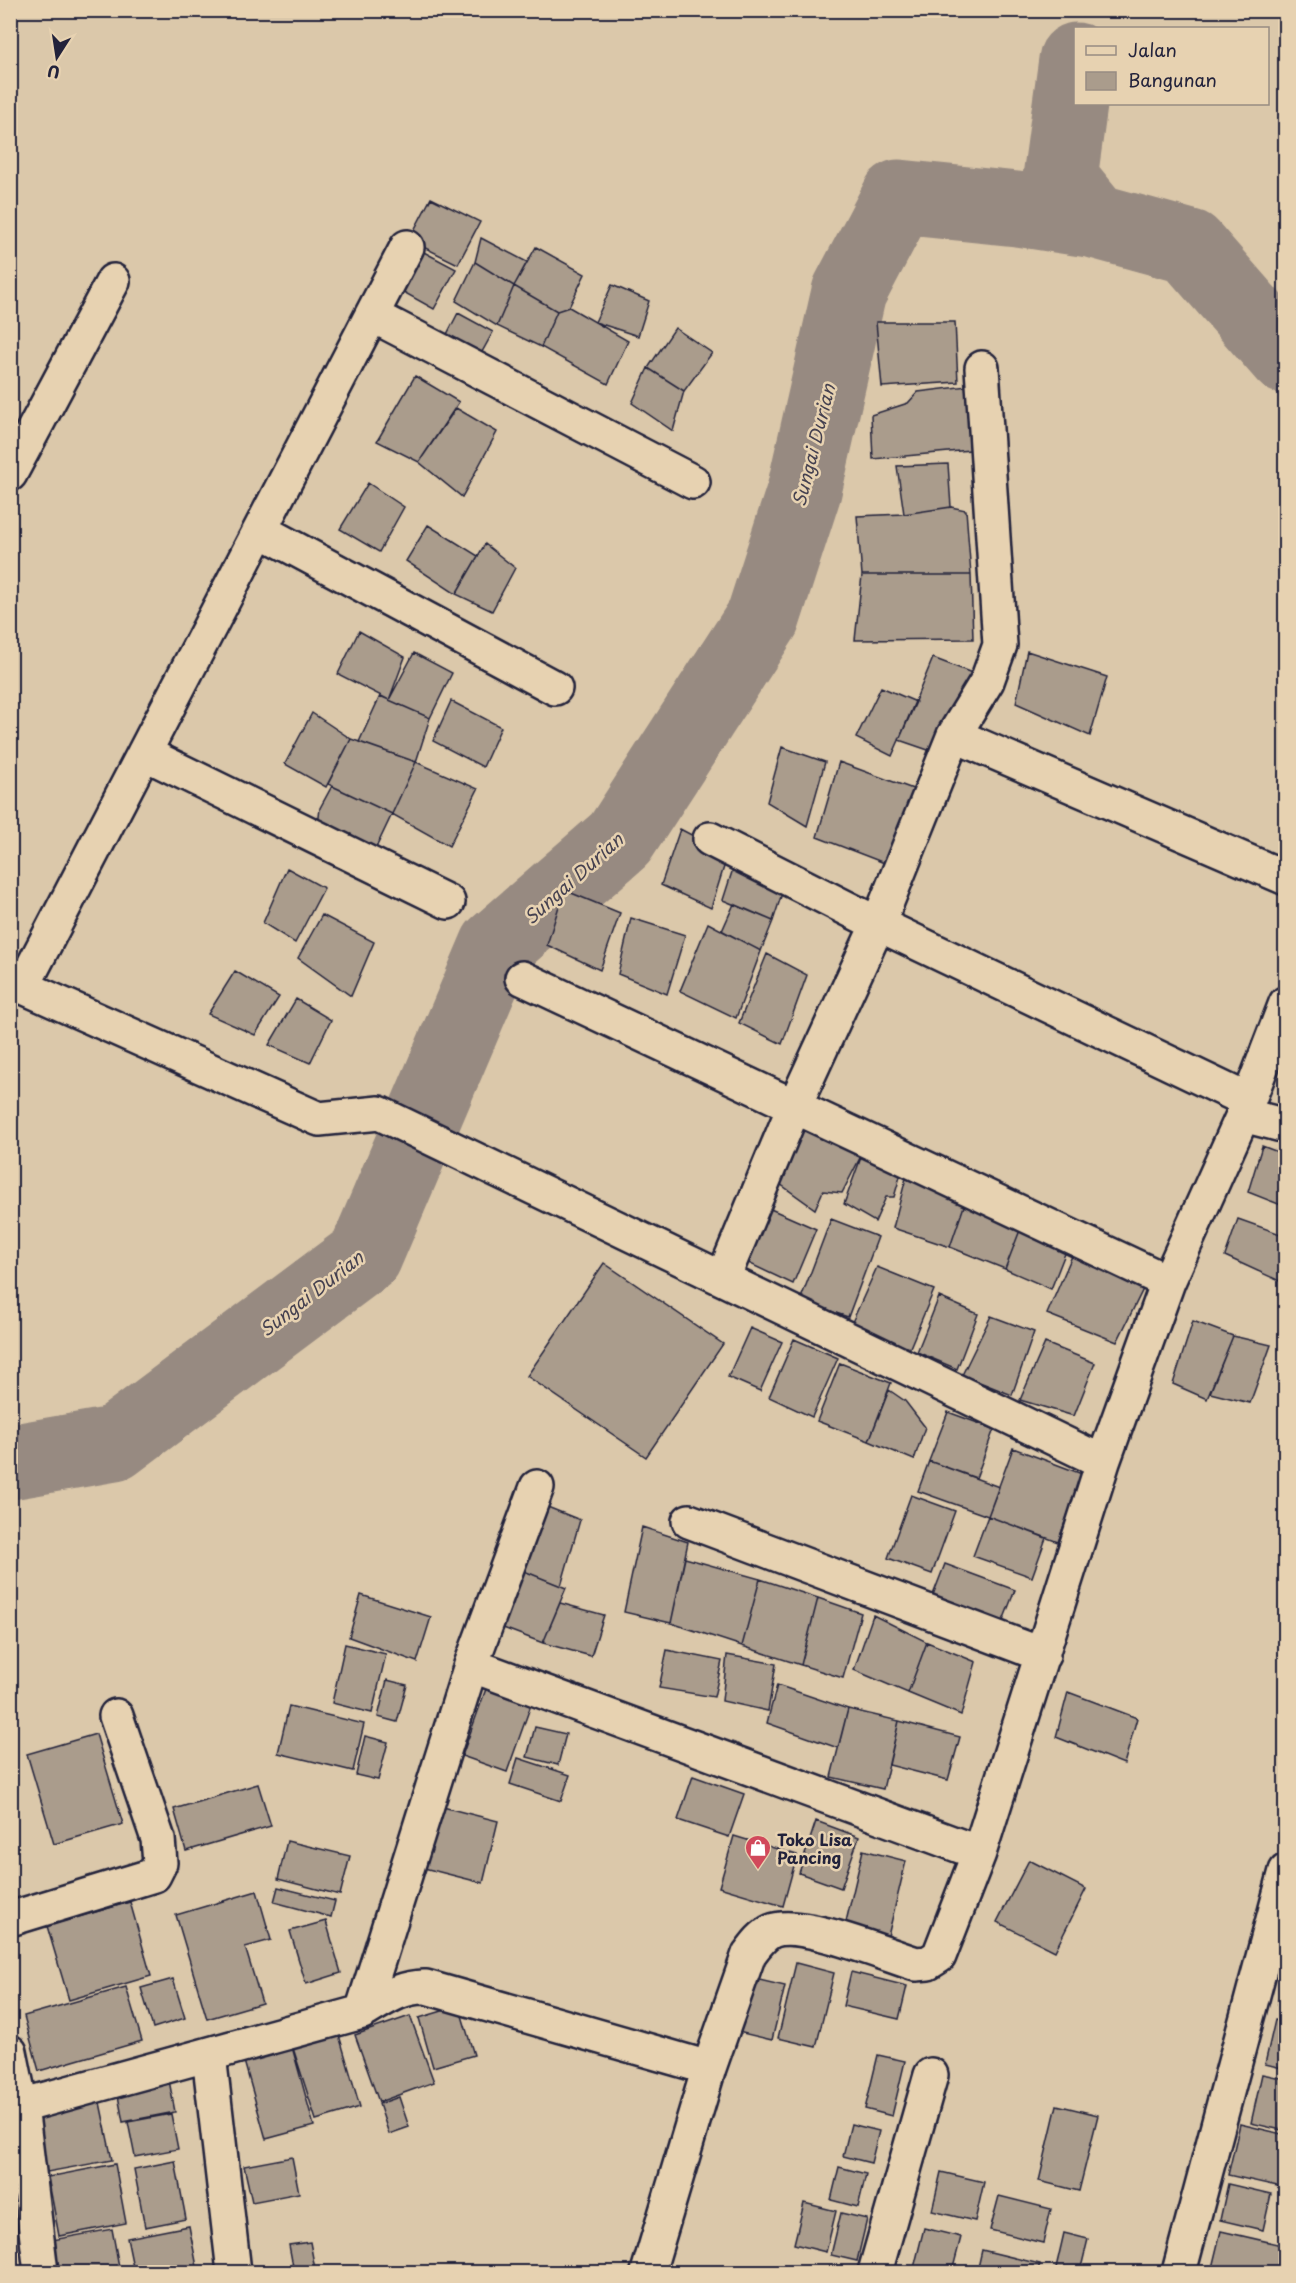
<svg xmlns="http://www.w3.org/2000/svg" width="1296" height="2283" viewBox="0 0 1296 2283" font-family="'Playpen Sans',sans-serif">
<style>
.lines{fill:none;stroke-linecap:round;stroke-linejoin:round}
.river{stroke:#978a81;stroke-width:75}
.building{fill:#aa9c8c;stroke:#22223b;stroke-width:1.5}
.minor-casing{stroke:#22223b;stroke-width:38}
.minor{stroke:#e7d2b1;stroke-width:33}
.labels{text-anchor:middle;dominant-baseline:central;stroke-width:5;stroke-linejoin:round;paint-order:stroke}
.poi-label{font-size:16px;font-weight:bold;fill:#22223b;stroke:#e7d2b1;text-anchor:start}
.water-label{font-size:18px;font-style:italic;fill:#454150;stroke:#e7d2b1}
</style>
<rect width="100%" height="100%" fill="#dbc8aa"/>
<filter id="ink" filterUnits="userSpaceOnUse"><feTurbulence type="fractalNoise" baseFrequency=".0167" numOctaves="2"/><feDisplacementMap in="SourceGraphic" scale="12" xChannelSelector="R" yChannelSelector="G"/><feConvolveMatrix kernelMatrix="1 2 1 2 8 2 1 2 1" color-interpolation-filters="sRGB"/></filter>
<g filter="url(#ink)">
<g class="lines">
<path class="river" d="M 1076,60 L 1060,178 L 1095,221 L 1190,247 L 1286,357
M 10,1462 L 114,1444 L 365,1256 L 497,946 L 620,839 L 763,618 L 804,491 L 849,292 L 899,197 L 1017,209 L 1095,221"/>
</g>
<path class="building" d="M 431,198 L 480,222 L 458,264 L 409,240 Z
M 481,238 L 527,262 L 514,286 L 475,262 Z
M 536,247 L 585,274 L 569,307 L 557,311 L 514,286 Z
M 420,250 L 456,269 L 434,309 L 398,289 Z
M 475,262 L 514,286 L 497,326 L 456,301 Z
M 612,285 L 649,301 L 638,336 L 595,322 Z
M 514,286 L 557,311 L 541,347 L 497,326 Z
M 569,307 L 628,341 L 608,384 L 541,347 L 557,311 Z
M 458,313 L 493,332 L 477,361 L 443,342 Z
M 876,322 L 955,322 L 958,382 L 882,387 Z
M 675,328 L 712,353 L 684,391 L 648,368 Z
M 648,368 L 684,391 L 673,431 L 632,403 Z
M 415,376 L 459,402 L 419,462 L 377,441 Z
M 967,386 L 970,450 L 873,459 L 871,415 L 908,403 L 918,392 Z
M 456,408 L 497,432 L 462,497 L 419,462 Z
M 948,464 L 951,507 L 904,514 L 897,466 Z
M 368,483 L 404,507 L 379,552 L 340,529 Z
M 951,507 L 966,510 L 971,575 L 862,575 L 857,516 L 904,514 Z
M 428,525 L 478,556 L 456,594 L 406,561 Z
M 485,544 L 515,568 L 492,611 L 456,594 Z
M 862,575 L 971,575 L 973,639 L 855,640 Z
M 359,631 L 405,657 L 389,700 L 338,674 Z
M 1027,651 L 1107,677 L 1090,736 L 1016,703 Z
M 414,653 L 452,673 L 430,718 L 389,700 Z
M 933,658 L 972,673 L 937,753 L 899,740 Z
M 881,687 L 916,702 L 892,756 L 856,738 Z
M 380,696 L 430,718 L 416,762 L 359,742 Z
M 451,701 L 501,727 L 483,767 L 433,741 Z
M 312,713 L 351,739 L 326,787 L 285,764 Z
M 351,739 L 416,762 L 392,814 L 328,784 Z
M 782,747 L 825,762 L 807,826 L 767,802 Z
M 416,762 L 478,789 L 449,846 L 392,814 Z
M 839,762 L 913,789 L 887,864 L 817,837 Z
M 332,786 L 392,814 L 374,852 L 318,826 L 320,808 Z
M 680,829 L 728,854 L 711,908 L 661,885 Z
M 738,853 L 787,878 L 773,921 L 723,900 Z
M 287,868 L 324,888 L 295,943 L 263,923 Z
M 564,890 L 620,913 L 600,970 L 547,945 Z
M 734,904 L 773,921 L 761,951 L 722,931 Z
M 322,915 L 374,942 L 351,996 L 298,958 Z
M 631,918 L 685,935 L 667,994 L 618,974 Z
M 708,923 L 761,951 L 736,1018 L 680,991 Z
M 767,954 L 807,975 L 782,1044 L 739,1023 Z
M 235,971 L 279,997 L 255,1035 L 208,1014 Z
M 296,999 L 331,1020 L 310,1063 L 269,1045 Z
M 800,1120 L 863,1152 L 842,1193 L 823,1191 L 815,1209 L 773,1179 Z
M 1262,1146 L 1286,1155 L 1286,1207 L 1248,1192 Z
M 863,1152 L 902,1170 L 894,1197 L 886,1197 L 875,1222 L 844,1204 Z
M 907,1174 L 965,1203 L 950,1247 L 893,1228 Z
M 965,1203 L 1022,1225 L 1005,1269 L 950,1247 Z
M 766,1207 L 816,1229 L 793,1284 L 742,1260 Z
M 831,1219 L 878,1237 L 848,1317 L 800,1301 Z
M 1238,1219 L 1286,1236 L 1286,1284 L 1225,1256 Z
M 1022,1225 L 1068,1246 L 1051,1289 L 1005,1269 Z
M 1075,1249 L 1146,1283 L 1117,1342 L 1047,1314 Z
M 604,1263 L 723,1344 L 646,1457 L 527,1376 Z
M 877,1267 L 934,1290 L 906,1357 L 848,1331 Z
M 939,1297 L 978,1314 L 957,1369 L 917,1352 Z
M 991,1316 L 1034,1332 L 1012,1395 L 962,1375 Z
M 1193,1321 L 1233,1336 L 1207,1399 L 1173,1384 Z
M 750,1328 L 782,1342 L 760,1391 L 728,1377 Z
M 1233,1336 L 1271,1345 L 1250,1403 L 1210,1393 Z
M 794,1339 L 838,1358 L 812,1417 L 769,1397 Z
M 1045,1343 L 1095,1363 L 1074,1416 L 1020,1400 Z
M 840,1363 L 891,1383 L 869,1441 L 817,1421 Z
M 889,1390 L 905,1401 L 925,1427 L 914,1460 L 869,1441 Z
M 948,1412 L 994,1429 L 976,1478 L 929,1461 Z
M 1013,1448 L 1082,1474 L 1058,1542 L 988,1516 Z
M 929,1461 L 999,1487 L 988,1516 L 918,1491 Z
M 911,1495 L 955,1511 L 932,1574 L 888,1558 Z
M 540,1504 L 580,1520 L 561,1586 L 524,1571 L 518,1562 Z
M 988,1516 L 1046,1538 L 1032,1577 L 973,1556 Z
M 642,1527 L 688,1542 L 671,1623 L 624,1612 Z
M 685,1558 L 760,1579 L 742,1646 L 671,1623 Z
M 945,1564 L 1015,1590 L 1001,1626 L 931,1600 Z
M 524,1571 L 566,1588 L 543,1643 L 498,1626 Z
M 760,1579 L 818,1598 L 801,1665 L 742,1646 Z
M 361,1595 L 431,1617 L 417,1662 L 349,1637 Z
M 818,1598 L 861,1613 L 843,1678 L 801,1665 Z
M 560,1603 L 604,1615 L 591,1656 L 543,1643 Z
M 873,1615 L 927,1642 L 908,1693 L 854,1670 Z
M 927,1642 L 976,1662 L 961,1715 L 908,1693 Z
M 345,1644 L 386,1654 L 372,1713 L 332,1703 Z
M 667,1650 L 722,1661 L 714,1697 L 659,1688 Z
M 727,1655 L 776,1664 L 768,1711 L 722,1701 Z
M 387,1680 L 407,1685 L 397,1722 L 378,1717 Z
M 777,1685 L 848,1709 L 838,1748 L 767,1723 Z
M 487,1686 L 532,1702 L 507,1772 L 462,1756 Z
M 1068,1692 L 1137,1718 L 1124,1764 L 1056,1737 Z
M 289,1706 L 364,1724 L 353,1771 L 278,1753 Z
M 848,1709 L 899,1721 L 883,1789 L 831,1777 Z
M 899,1721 L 960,1737 L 948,1780 L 889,1765 Z
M 535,1727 L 566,1734 L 558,1765 L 527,1757 Z
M 96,1734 L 123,1824 L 54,1844 L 27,1754 Z
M 365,1736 L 388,1742 L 378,1780 L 356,1775 Z
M 518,1758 L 570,1775 L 561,1801 L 510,1784 Z
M 693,1776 L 744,1794 L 729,1837 L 678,1820 Z
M 258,1784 L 271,1826 L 186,1851 L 174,1809 Z
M 431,1804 L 498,1821 L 483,1883 L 416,1866 Z
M 816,1821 L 859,1837 L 841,1888 L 799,1873 Z
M 734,1836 L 797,1855 L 783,1906 L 719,1887 Z
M 287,1841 L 350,1856 L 340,1895 L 278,1879 Z
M 863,1850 L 906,1861 L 888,1936 L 845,1926 Z
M 1029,1860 L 1086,1889 L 1055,1951 L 997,1922 Z
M 278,1887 L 335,1901 L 331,1917 L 274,1902 Z
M 257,1891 L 271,1940 L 245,1947 L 262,2003 L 207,2019 L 176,1915 Z
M 130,1902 L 151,1976 L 69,2000 L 47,1926 Z
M 326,1921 L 341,1973 L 306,1984 L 290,1931 Z
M 796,1963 L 834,1973 L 816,2047 L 778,2038 Z
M 1286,1966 L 1286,2007 L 1277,2005 Z
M 851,1972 L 907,1986 L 899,2019 L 843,2006 Z
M 751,1978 L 785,1986 L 772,2040 L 738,2032 Z
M 173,1979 L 185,2018 L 153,2028 L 141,1988 Z
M 126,1987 L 142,2041 L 39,2071 L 24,2016 Z
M 459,2006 L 474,2055 L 433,2067 L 419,2018 Z
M 410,2016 L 434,2082 L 379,2102 L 355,2035 Z
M 1275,2020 L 1286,2022 L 1286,2069 L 1265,2064 Z
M 339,2035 L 360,2107 L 316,2120 L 293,2048 Z
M 292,2047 L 314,2126 L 266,2139 L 244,2061 Z
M 878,2055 L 905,2061 L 892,2116 L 865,2109 Z
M 1262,2074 L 1286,2079 L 1286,2131 L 1251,2123 Z
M 168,2075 L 175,2112 L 123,2122 L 116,2085 Z
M 98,2093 L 112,2160 L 42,2173 L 28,2106 Z
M 399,2097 L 409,2127 L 389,2134 L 379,2104 Z
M 1057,2105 L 1098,2115 L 1079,2191 L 1039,2181 Z
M 171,2114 L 178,2149 L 135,2157 L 128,2122 Z
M 851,2124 L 879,2131 L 871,2163 L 843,2156 Z
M 1240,2124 L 1286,2135 L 1286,2188 L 1228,2175 Z
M 292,2157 L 299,2193 L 252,2202 L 244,2166 Z
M 175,2161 L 186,2219 L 145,2227 L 134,2169 Z
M 115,2164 L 126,2223 L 59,2236 L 48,2177 Z
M 839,2167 L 866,2174 L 858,2207 L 831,2200 Z
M 941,2172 L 984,2182 L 975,2221 L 932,2211 Z
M 1228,2184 L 1271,2194 L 1263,2230 L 1220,2220 Z
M 999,2196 L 1051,2209 L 1043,2243 L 990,2230 Z
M 804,2203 L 836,2211 L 826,2252 L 794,2244 Z
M 841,2213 L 867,2219 L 857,2261 L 831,2255 Z
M 189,2226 L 198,2272 L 134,2272 L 127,2238 Z
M 924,2228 L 961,2237 L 952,2272 L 913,2272 Z
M 112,2229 L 120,2272 L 53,2272 L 47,2241 Z
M 1221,2231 L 1286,2246 L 1282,2272 L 1211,2272 Z
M 1064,2233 L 1088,2239 L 1080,2272 L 1055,2272 Z
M 310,2242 L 315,2269 L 294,2272 L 289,2245 Z
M 982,2250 L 1040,2264 L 1037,2272 L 977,2272 Z"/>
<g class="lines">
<defs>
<path id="minor" d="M 372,315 L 693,482
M 982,368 L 1000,645 L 987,681 L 954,735 L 1286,878
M 10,474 L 113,281
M 260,530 L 555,688
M 144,753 L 448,902
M 710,839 L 878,924 L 1249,1101
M 522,978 L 1168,1282
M 10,981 L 319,1119 L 379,1113 L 1103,1462
M 23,986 L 407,247
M 1243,1115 L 1286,1126
M 723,1278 L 794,1107 L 878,924 L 954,735
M 689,1521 L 1043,1655
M 471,1665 L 979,1853
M 10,1919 L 154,1875 L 160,1863 L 158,1839 L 116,1716
M 362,2012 L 471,1665 L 537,1487
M 10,2052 L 21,2106
M 209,2055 L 234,2272
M 41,2272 L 21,2106 L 362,2012 C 383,2000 401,1986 426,1987 L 709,2068
M 648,2272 L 709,2068 L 749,1954 C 755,1946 763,1935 772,1931 C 800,1919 884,1954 916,1964 L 928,1963 L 939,1956 L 979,1853 L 1103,1462 L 1168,1282 L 1243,1115 L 1286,1003
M 875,2272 L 931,2075
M 1179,2272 L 1286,1871"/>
</defs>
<use href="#minor" class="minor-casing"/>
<use href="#minor" class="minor"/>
</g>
</g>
<defs>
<symbol id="shop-pin" viewBox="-11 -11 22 30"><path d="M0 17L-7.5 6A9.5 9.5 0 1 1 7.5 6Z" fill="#d1495b" stroke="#e7d2b1"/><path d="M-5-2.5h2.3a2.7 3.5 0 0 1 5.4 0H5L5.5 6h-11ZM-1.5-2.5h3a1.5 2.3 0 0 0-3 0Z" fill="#fff"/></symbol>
</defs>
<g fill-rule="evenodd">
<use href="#shop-pin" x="743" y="1833" width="30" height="40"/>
</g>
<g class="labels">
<g class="poi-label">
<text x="777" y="1839">Toko Lisa<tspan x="777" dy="18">Pancing</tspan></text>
</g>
<g class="water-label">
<text transform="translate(813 445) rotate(-76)">Sungai Durian</text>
<text transform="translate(573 878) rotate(-42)">Sungai Durian</text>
<text transform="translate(311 1293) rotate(-38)">Sungai Durian</text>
</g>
</g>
<rect width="1296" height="2283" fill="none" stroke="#e7d2b1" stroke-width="36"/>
<rect x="18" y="18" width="1260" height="2247" fill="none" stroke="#22223b" stroke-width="2" filter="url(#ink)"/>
<rect x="1074" y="27" width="195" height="78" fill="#e7d2b1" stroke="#988c82" stroke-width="1.5"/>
<rect x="1086" y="46" width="30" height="9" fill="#e7d2b1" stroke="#988c82" stroke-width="1.5"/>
<text x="1128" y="57" font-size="18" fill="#22223b">Jalan</text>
<rect x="1086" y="72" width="30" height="18" fill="#aa9c8c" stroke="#988c82" stroke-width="1.5"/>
<text x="1128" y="87" font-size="18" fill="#22223b">Bangunan</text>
<g transform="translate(57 57) rotate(192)" stroke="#e7d2b1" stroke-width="4.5" paint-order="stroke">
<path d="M0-4.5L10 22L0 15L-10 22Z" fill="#22223b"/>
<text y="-9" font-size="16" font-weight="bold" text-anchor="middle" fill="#22223b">U</text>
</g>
</svg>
